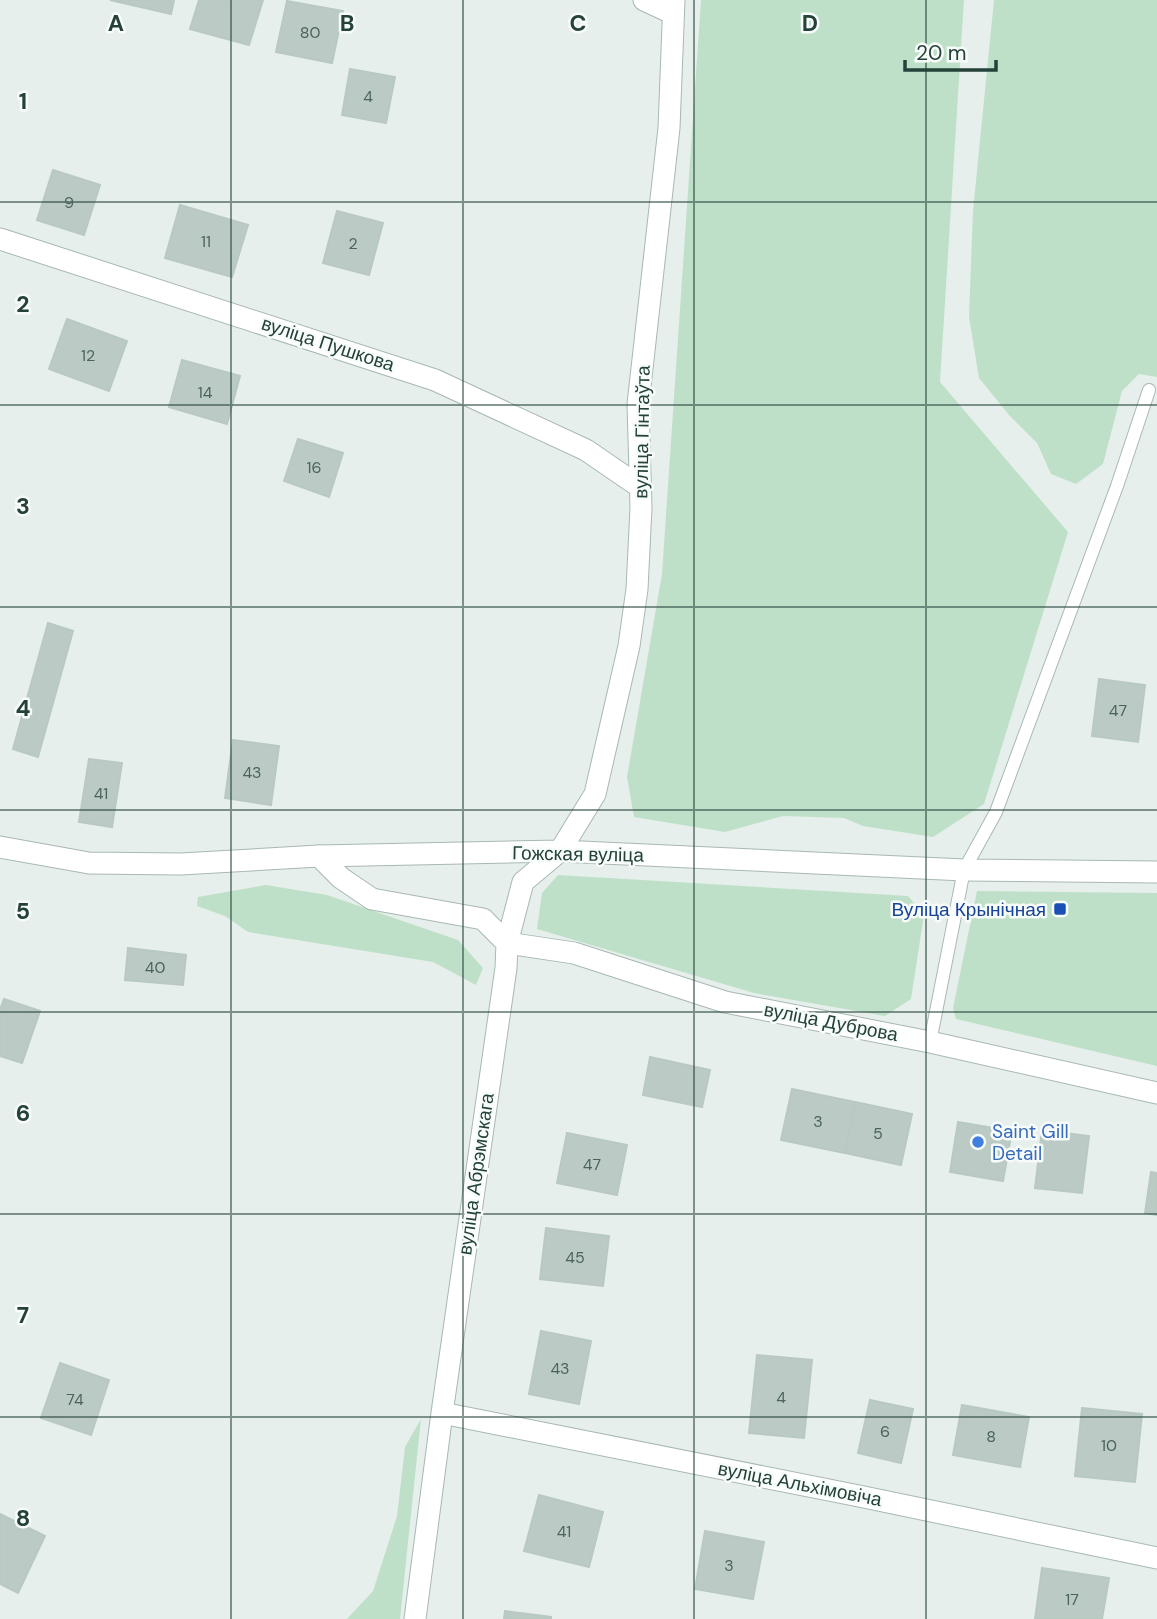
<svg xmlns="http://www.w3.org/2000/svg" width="1157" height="1619" viewBox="0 0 1157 1619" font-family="'DM Sans',sans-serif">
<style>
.green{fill:#bfe0c8}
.building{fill:#bbcac4;stroke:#b8c9c2;stroke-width:2}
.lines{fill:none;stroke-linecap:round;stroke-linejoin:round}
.service-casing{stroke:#a8b8b2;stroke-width:14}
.minor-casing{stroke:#a8b8b2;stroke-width:23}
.tertiary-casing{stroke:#a8b8b2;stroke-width:23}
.service{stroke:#fff;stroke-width:12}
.minor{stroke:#fff;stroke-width:21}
.tertiary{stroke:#fff;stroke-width:21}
.grid{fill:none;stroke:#24423a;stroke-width:2;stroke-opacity:0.55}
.transit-dot{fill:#1a4fb4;stroke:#f7fbf9;stroke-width:2.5}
.shop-dot{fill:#3f7fe0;stroke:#f7fbf9;stroke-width:2.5}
.labels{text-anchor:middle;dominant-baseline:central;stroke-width:5;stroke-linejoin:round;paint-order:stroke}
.number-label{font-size:16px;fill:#4a645c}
.street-label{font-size:19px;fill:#24423a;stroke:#f7fbf9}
.transit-label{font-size:19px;fill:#164399;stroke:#f7fbf9;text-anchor:end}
.shop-label{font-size:19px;fill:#366cbe;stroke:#f7fbf9;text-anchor:start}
.grid-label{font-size:23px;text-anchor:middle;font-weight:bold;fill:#24423a;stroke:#f7fbf9;stroke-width:5;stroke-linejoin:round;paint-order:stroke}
</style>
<rect width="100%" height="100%" fill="#e6efeb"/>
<path class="green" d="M 701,0 L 964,0 L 940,382 L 1068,532 L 984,804 L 933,837 L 863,826 L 844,818 L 783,816 L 725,832 L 634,817 L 627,777 L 662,574 Z
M 994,0 L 1157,0 L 1157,377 L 1139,374 L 1122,391 L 1103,464 L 1076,484 L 1051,474 L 1037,443 L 1009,415 L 979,378 L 969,317 L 973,211 Z
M 558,875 L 908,896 L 924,915 L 911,999 L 885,1016 L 754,993 L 537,929 L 542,893 Z
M 266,885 L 327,895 L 458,940 L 483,968 L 476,985 L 433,962 L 248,932 L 225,916 L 197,906 L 198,897 Z
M 977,891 L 1157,893 L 1157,1066 L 956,1019 L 953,1008 Z
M 421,1419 L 400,1619 L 347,1619 L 373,1591 L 397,1516 L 405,1447 Z"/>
<path class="building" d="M 110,0 L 174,0 L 171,14 Z
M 199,0 L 263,0 L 249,45 L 190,29 Z
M 287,1 L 343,11 L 332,63 L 276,52 Z
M 350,69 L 395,77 L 386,123 L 342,115 Z
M 53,170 L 100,185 L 84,235 L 37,220 Z
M 180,205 L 248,225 L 232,277 L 165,258 Z
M 337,211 L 383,223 L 369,275 L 323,263 Z
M 67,319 L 127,341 L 109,391 L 49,369 Z
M 182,360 L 240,376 L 227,424 L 169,407 Z
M 298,439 L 343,453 L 329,497 L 284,481 Z
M 48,623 L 73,631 L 38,757 L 13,749 Z
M 1099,679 L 1145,685 L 1138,742 L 1092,736 Z
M 233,740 L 279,746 L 271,805 L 225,798 Z
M 89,759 L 122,763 L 112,827 L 79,822 Z
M 128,948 L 186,955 L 183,985 L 125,980 Z
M 4,999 L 40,1011 L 22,1063 L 0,1056 L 0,1010 Z
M 650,1057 L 710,1070 L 702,1107 L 643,1095 Z
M 792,1089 L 855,1102 L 845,1153 L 781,1140 Z
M 855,1102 L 912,1114 L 901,1165 L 845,1153 Z
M 958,1122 L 1012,1131 L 1003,1181 L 950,1172 Z
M 1042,1130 L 1089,1136 L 1082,1193 L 1035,1188 Z
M 567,1133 L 627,1145 L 617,1195 L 557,1183 Z
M 1151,1172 L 1157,1173 L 1157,1215 L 1145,1213 Z
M 546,1228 L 609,1236 L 603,1286 L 540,1279 Z
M 541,1331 L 591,1341 L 579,1404 L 529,1394 Z
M 757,1355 L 812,1360 L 804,1438 L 749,1433 Z
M 60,1363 L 109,1380 L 91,1435 L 41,1418 Z
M 870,1400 L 913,1409 L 901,1463 L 858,1453 Z
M 962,1405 L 1029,1417 L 1020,1467 L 953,1455 Z
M 1082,1408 L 1142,1414 L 1135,1482 L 1075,1476 Z
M 539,1495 L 603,1512 L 589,1567 L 524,1551 Z
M 0,1514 L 45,1536 L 18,1593 L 0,1584 Z
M 705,1531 L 764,1542 L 753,1599 L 695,1589 Z
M 1042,1568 L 1109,1578 L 1102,1619 L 1035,1619 Z
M 505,1611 L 551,1617 L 551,1619 L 504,1619 Z"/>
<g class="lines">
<defs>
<path id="service" d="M 930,1042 L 964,870 L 996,812 L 1117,486 L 1149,390"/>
<path id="minor" d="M 644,0 L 672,13
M 0,239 L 435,380 L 586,450 L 640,487
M 560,851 L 523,882 L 507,943 L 574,953 L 725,1002 L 930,1042 L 1157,1093
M 319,856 L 341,878 L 372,899 L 483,919 L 507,943 L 506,968 L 442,1413 L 415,1619
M 442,1413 L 859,1496 L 1157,1558"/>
<path id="tertiary" d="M 0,847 L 89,863 L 181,864 L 319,856 L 560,851 L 964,870 L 1157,872
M 560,851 L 595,794 L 629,646 L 637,589 L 641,508 L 638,404 L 669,128 L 674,0"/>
</defs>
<use href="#service" class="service-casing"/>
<use href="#minor" class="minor-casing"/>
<use href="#tertiary" class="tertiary-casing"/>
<use href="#service" class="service"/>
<use href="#minor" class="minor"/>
<use href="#tertiary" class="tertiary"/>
</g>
<path class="grid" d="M 231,0 L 231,1619M 463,0 L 463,1619M 694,0 L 694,1619M 926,0 L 926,1619M 0,202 L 1157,202M 0,405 L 1157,405M 0,607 L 1157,607M 0,810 L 1157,810M 0,1012 L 1157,1012M 0,1214 L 1157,1214M 0,1417 L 1157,1417"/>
<rect class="transit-dot" x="1053" y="902" width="14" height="14" rx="3.5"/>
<circle class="shop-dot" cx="978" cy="1142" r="7"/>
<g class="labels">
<g class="number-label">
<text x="310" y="32">80</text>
<text x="368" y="96">4</text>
<text x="69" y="202">9</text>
<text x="206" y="241">11</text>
<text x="353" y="243">2</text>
<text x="88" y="355">12</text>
<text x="205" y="392">14</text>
<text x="314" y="467">16</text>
<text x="1118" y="710">47</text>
<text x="252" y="772">43</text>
<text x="101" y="793">41</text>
<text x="155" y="967">40</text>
<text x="818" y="1121">3</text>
<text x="878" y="1133">5</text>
<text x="592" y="1164">47</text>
<text x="575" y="1257">45</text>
<text x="560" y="1368">43</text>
<text x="781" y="1397">4</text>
<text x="75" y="1399">74</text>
<text x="885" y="1431">6</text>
<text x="991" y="1436">8</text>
<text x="1109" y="1445">10</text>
<text x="564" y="1531">41</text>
<text x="729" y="1565">3</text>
<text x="1072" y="1599">17</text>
</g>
<g class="street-label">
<text transform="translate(328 344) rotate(18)">вуліца Пушкова</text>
<text transform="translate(642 432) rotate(-89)">вуліца Гінтаўта</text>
<text transform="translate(578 854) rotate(1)">Гожская вуліца</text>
<text transform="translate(831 1022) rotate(11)">вуліца Дуброва</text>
<text transform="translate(476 1174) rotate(-82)">вуліца Абрэмскага</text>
<text transform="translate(800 1484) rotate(11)">вуліца Альхімовіча</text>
</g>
<g class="transit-label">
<text x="1046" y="909">Вуліца Крынічная</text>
</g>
<g class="shop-label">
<text x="992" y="1131">Saint Gill<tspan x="992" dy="22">Detail</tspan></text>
</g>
</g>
<g class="grid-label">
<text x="116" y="31">A</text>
<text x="347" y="31">B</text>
<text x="578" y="31">C</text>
<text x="810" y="31">D</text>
<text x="23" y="109">1</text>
<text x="23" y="312">2</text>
<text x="23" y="514">3</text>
<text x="23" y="716">4</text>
<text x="23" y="919">5</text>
<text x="23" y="1121">6</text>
<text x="23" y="1323">7</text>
<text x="23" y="1526">8</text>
</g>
<path d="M905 60v10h91v-10" fill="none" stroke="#24423a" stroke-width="3.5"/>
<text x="916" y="60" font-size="21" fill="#24423a" stroke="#f7fbf9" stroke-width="5" paint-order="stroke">20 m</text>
</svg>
